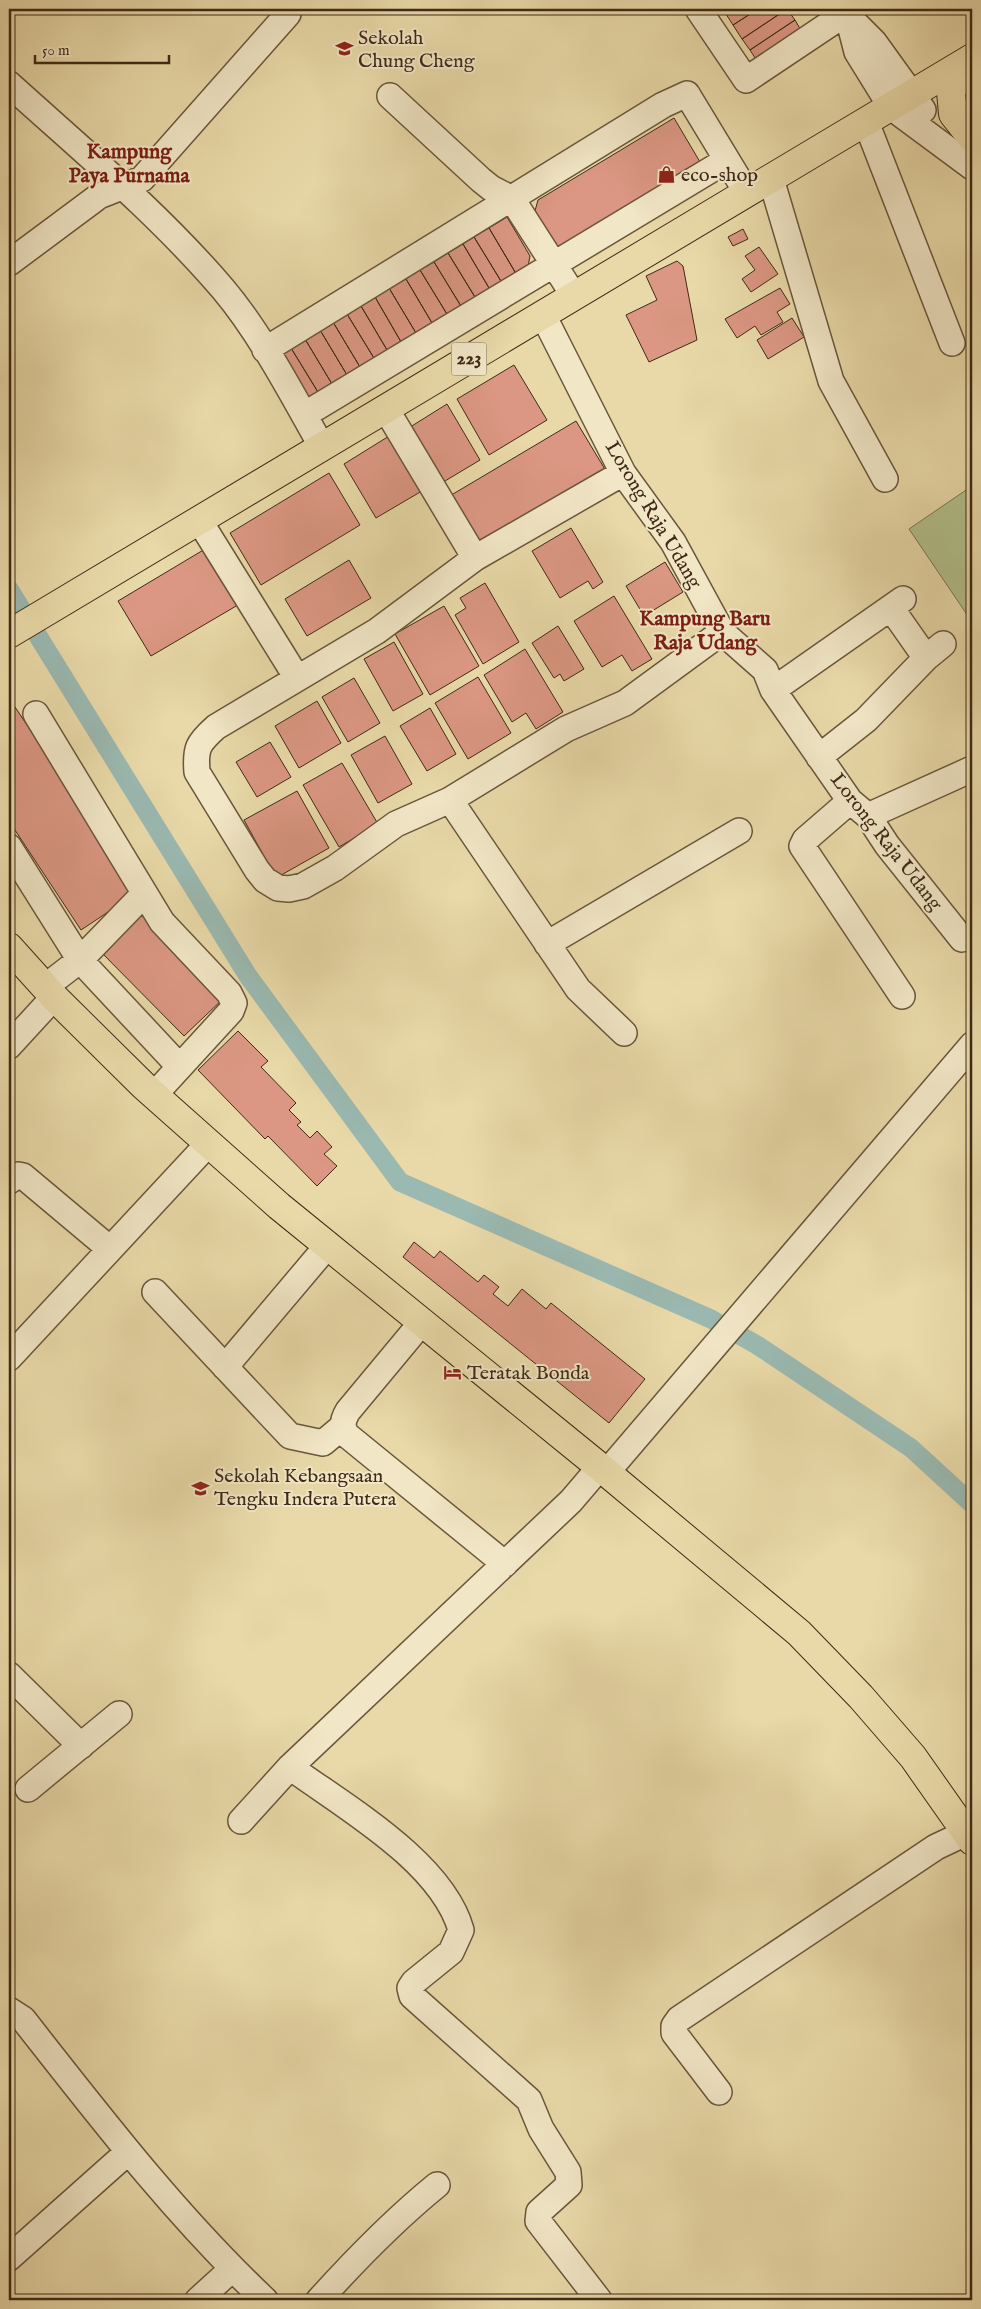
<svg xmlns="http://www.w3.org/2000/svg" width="981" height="2309" viewBox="0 0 981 2309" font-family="'IM FELL English',serif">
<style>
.green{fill:#b2c08b;stroke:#787551}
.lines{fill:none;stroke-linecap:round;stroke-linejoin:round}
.canal{stroke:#9ab9b1;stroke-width:19}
.building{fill:#db9783;stroke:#3f2a17}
.minor-casing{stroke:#6a563b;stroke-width:28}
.major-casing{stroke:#3f2a17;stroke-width:30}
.minor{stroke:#f1e6c6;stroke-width:25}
.major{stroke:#e9d9a8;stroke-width:28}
.labels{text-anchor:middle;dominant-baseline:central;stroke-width:4;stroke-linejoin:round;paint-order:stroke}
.shield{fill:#f1e6c6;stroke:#74624c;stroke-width:1}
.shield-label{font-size:19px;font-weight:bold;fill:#3f2a17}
.poi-label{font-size:20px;fill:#3f2a17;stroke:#f1e6c6;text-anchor:start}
.street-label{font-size:20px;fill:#3f2a17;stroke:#f1e6c6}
.neighbourhood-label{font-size:21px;font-weight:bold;fill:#7a1f14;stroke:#f1e6c6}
</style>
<rect width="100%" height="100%" fill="#e9d9a8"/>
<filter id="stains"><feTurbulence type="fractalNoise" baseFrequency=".004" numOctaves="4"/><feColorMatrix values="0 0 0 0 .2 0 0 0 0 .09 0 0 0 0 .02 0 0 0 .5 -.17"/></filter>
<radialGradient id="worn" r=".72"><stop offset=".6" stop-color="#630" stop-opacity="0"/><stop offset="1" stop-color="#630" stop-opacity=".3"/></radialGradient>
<path class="green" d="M 972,486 L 972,622 L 909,529 Z"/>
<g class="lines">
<path class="canal" d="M 9,589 L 248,976 L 400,1182 L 711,1319 L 757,1345 L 911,1448 L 972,1504"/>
</g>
<path class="building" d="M 728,9 L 758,9 L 733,25 L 724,11 Z
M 758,9 L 787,9 L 742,39 L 733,25 Z
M 787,9 L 795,20 L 750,50 L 742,39 Z
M 795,20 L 802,32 L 757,61 L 750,50 Z
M 674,118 L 703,167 L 568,248 L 551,245 L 533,218 L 538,200 Z
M 507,217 L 530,256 L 527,272 L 518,277 L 489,228 Z
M 489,228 L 518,277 L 504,286 L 474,237 Z
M 743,229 L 748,239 L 733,246 L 728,237 Z
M 474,237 L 504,286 L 492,293 L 463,244 Z
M 463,244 L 492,293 L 478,302 L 448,253 Z
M 759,247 L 778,274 L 751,292 L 742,279 L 755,270 L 745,256 Z
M 448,253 L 478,302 L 464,311 L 434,262 Z
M 677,261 L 683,266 L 697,340 L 649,362 L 626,315 L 657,300 L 646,276 Z
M 434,262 L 464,311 L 450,319 L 420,270 Z
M 420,270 L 450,319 L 435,328 L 406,279 Z
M 406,279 L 435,328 L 419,338 L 389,288 Z
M 389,288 L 419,338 L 404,347 L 375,297 Z
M 780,288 L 790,304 L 777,312 L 783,322 L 761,335 L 755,326 L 737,338 L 725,319 Z
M 375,297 L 404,347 L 390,355 L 361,306 Z
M 361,306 L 390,355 L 377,363 L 347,314 Z
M 347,314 L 377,363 L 363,372 L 333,322 Z
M 792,318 L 804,337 L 768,359 L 757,340 Z
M 333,322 L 363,372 L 350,380 L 320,330 Z
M 320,330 L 350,380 L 335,389 L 305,339 Z
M 305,339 L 335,389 L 321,397 L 291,348 Z
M 291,348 L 321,397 L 309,404 L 280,355 Z
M 514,365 L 547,420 L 489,455 L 457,399 Z
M 447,404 L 480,460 L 440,484 L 407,429 Z
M 576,421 L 606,471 L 477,547 L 448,497 Z
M 394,433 L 427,488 L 376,518 L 344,464 Z
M 329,473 L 360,525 L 261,585 L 230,533 Z
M 571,528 L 603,582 L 593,589 L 588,581 L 560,598 L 532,551 Z
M 210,546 L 243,602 L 151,656 L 118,601 Z
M 349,560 L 371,598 L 307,636 L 285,599 Z
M 665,562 L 683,592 L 644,616 L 626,586 Z
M 485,583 L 519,642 L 483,664 L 455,615 L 466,608 L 460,598 Z
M 614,596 L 652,659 L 632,671 L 622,655 L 602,667 L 574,621 Z
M 444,606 L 479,666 L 430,695 L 395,634 Z
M 558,626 L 584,669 L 564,681 L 560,674 L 554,678 L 532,643 Z
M 394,642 L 423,694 L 393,711 L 364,659 Z
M 525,649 L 563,712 L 536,729 L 526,713 L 512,722 L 484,675 Z
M 478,677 L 511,733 L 468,759 L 435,703 Z
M 354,678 L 380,723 L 348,742 L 322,697 Z
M 317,701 L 341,743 L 299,768 L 275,726 Z
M 15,707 L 138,892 L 81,930 L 9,821 L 9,712 Z
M 430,708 L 456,754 L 427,771 L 400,726 Z
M 385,736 L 412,784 L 378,803 L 351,755 Z
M 270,742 L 291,777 L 257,797 L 236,762 Z
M 342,763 L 378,824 L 339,847 L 303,785 Z
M 297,791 L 329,848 L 276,878 L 244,820 Z
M 137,908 L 225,997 L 184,1036 L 97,948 Z
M 238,1031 L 268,1061 L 261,1067 L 296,1103 L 289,1110 L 301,1122 L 297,1125 L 310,1138 L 317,1131 L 332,1147 L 324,1154 L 337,1166 L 317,1186 L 268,1136 L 265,1139 L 198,1070 Z
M 414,1242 L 434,1258 L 440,1251 L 478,1282 L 484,1275 L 499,1287 L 493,1294 L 508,1306 L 522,1289 L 546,1309 L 551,1303 L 645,1379 L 609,1423 L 403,1257 Z"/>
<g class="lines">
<defs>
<path id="minor" d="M 698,9 L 746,80 L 846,13
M 847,15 L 874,42 L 923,110
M 848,17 L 857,52 L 891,107 L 972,167
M 9,84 C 82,150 159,214 223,289 C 261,334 293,396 322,447
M 390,96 L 481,180 L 491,188 L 512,199 L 574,296
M 866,122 L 952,343
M 771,179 L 831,381 L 885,479
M 9,263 L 99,196 L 142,179 L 288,14
M 543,315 L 623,473 L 673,542 L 722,632 L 765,670 L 773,690 L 850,801 L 868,816 L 887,845 L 962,939
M 265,350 L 663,105 L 687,94 L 747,193
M 386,409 L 475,558
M 304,415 L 727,160
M 623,473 L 475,558 L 377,631 L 216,727 C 198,743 195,748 197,772 L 257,870 L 265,880 L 278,888 L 289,889 L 303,886 L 335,868 L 396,824 L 450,800 L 566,729 L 625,703 L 722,632
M 199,520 L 297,678
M 891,608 L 926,658
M 773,690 L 903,599
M 36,714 L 162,922 L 229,993 L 234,1003 L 231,1011 L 154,1095
M 819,757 L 866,720 L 926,658 L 943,644
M 450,800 L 578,989 L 624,1033
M 850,801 L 805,840 L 802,846 L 902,996
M 868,816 L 972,769
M 9,847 L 80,960 L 144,894
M 547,944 L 739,831
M 45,987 L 80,960 L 179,1066
M 9,1046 L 54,997
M 9,1181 L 18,1175 L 23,1176 L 110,1249
M 155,1292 L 290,1436 L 323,1443 L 342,1427
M 422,1322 L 348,1411 C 342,1421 341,1428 348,1436 L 505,1564
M 9,1358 L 208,1144
M 225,1367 L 328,1245
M 607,1472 L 972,1045
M 9,1675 L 81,1746
M 290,1767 C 345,1807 442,1862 461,1930 L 451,1952 L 414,1982 L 410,1988 L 412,1996 L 529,2100 L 541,2129 L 568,2172 L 569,2185 L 539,2212 L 538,2221 L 599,2300
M 28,1789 L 119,1714
M 241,1821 L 290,1767 L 571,1501 L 600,1467
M 9,2010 L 23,2019 C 100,2117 175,2215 265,2300
M 719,2092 L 674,2033 L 674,2026 L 679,2019 L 936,1847 L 972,1830
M 9,2258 L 128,2152
M 198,2300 L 232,2269
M 319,2300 C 356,2259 394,2220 437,2185"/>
<path id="major" d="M 970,62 L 951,91 L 953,114 L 972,138
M 9,634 L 972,58
M 9,947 L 54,997 L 144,1086 L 279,1206 L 600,1467 L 799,1633 L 861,1697 L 913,1757 L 972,1841"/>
</defs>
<use href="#minor" class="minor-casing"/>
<use href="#major" class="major-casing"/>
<use href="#minor" class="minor"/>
<use href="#major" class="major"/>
</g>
<defs>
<symbol id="school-bare" viewBox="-9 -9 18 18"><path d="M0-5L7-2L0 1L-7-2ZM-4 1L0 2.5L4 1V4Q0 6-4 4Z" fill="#8f2418" stroke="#f1e6c6" stroke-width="2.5" paint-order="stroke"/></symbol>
<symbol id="shop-bare" viewBox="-9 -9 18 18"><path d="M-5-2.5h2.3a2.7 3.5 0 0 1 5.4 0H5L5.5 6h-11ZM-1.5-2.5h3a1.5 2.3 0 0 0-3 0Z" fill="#8f2418" stroke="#f1e6c6" stroke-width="2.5" paint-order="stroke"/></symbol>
<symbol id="hotel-bare" viewBox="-9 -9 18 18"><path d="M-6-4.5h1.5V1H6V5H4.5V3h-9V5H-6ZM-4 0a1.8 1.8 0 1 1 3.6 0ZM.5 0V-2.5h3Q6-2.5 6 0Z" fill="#8f2418" stroke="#f1e6c6" stroke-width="2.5" paint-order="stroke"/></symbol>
</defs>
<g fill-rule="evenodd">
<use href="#school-bare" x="332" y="36" width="25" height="25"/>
<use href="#shop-bare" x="654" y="162" width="25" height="25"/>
<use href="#hotel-bare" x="440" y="1360" width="25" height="25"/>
<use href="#school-bare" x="188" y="1476" width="25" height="25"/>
</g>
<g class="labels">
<rect class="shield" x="451.5" y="342.5" width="35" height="33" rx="4"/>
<g class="shield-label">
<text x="469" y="359">223</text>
</g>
<g class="poi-label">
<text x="358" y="38">Sekolah<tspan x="358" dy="23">Chung Cheng</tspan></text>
<text x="681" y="175">eco-shop</text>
<text x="467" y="1373">Teratak Bonda</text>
<text x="214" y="1476">Sekolah Kebangsaan<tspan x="214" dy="23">Tengku Indera Putera</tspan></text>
</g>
<g class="street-label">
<text transform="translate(653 515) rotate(59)">Lorong Raja Udang</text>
<text transform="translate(886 842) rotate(52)">Lorong Raja Udang</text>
</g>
<g class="neighbourhood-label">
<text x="129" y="152">Kampung<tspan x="129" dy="24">Paya Purnama</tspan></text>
<text x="705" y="619">Kampung Baru<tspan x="705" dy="24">Raja Udang</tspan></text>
</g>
</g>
<rect width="981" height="2309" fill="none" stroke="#e9d9a8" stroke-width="30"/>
<rect x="10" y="10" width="961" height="2289" fill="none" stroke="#3f2a17" stroke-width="2.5"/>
<rect x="15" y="15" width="951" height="2279" fill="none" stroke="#3f2a17"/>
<path d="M35 55v8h134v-8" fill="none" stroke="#3f2a17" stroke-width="2.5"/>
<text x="42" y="55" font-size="15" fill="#3f2a17" stroke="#f1e6c6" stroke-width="4" paint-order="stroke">50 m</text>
<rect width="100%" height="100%" filter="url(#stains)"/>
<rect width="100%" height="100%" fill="url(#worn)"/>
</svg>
